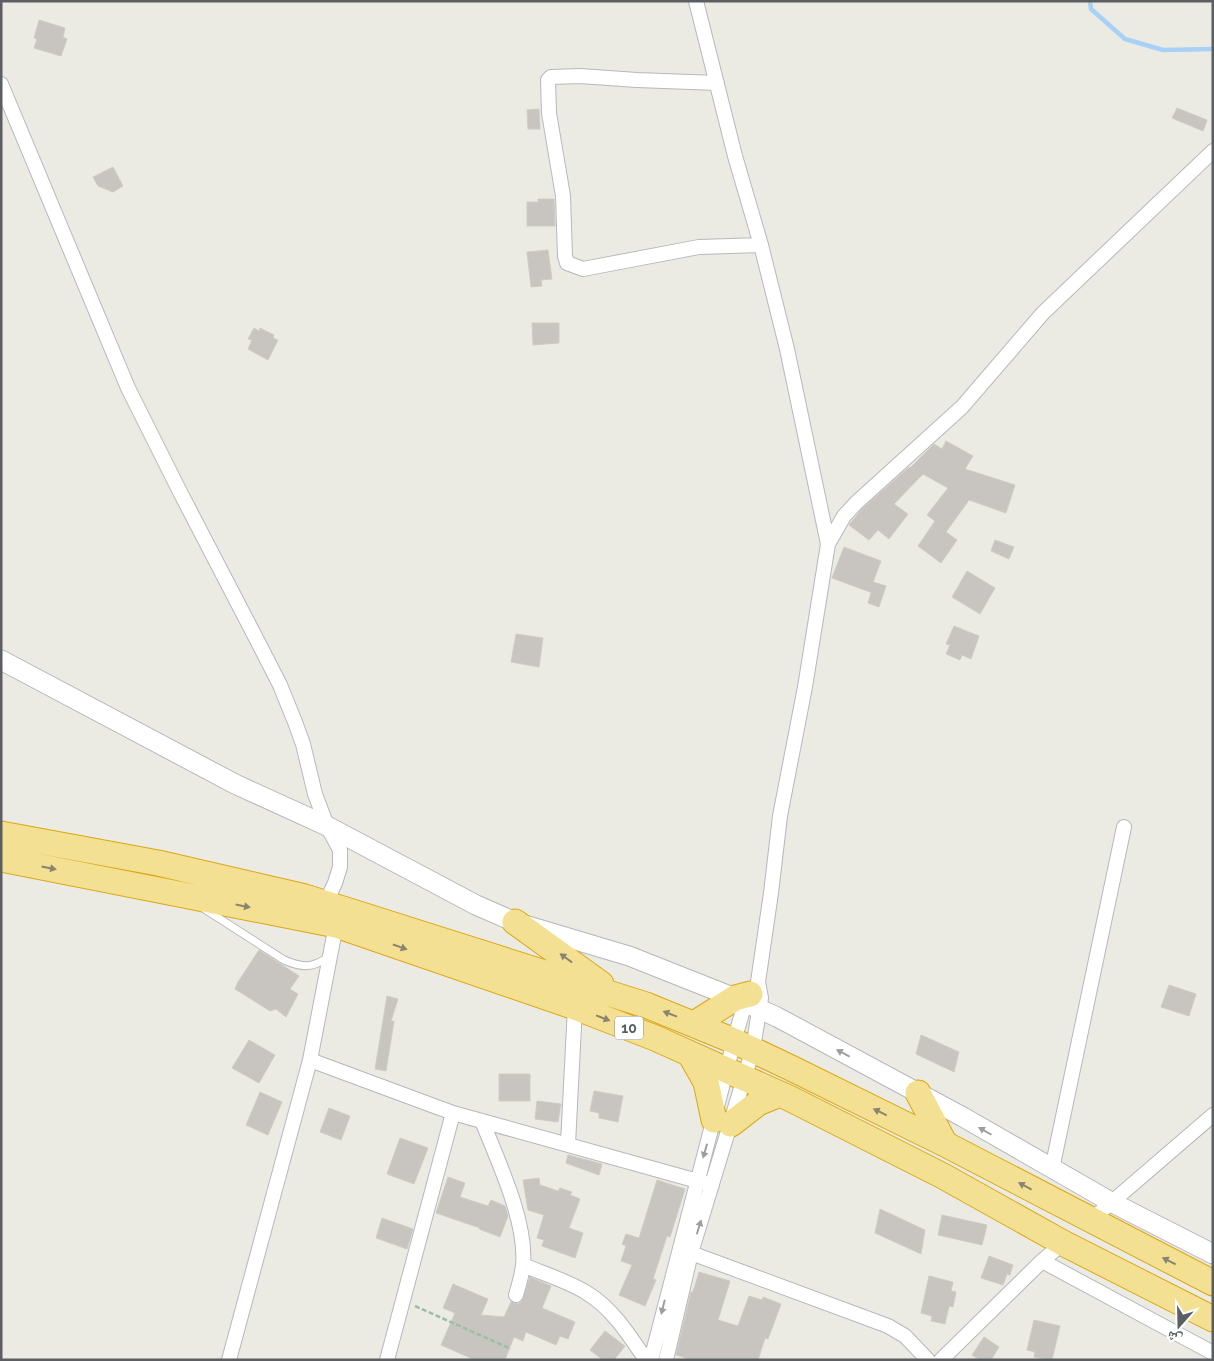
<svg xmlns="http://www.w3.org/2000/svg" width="1214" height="1361" viewBox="0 0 1214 1361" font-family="Raleway,'Noto Naskh Arabic',sans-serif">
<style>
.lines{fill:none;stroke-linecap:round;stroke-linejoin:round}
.stream{stroke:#a8d1f7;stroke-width:4.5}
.building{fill:#c8c5c0;stroke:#d0ccc2}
.lane-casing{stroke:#b5b8bc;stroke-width:9}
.street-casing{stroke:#b5b8bc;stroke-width:16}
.secondary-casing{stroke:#b4b7bc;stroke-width:21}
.highway-casing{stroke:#dca713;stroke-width:27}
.path{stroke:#99c0a6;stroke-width:2.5;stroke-dasharray:5 2.5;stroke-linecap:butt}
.lane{stroke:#fff;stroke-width:7}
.street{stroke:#fff;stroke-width:14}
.secondary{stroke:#fff;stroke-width:19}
.highway{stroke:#f3e092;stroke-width:25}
.oneway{fill:#898570}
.oneway2{fill:#9d9ea1}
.labels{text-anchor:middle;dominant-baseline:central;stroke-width:5;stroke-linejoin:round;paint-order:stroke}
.shield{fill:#fff;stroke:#8c8e91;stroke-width:1}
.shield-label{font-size:14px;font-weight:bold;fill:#5b5e62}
</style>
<rect width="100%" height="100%" fill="#ecebe3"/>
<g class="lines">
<path class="stream" d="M 1090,1 L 1091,9 L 1125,39 L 1163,50 L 1213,49"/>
</g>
<path class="building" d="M 39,20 L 65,28 L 63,37 L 67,39 L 61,56 L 34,48 L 37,39 L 34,38 Z
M 1177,108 L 1207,120 L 1203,131 L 1172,118 Z
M 539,109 L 540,129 L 528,129 L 527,110 Z
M 113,167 L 123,186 L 113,192 L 98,186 L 93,177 Z
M 538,199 L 554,199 L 555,226 L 527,226 L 527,202 L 538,202 Z
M 548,250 L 552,279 L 541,280 L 542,286 L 531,287 L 527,252 Z
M 532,323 L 559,323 L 559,343 L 533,345 Z
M 254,328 L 259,331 L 260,328 L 274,335 L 273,338 L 278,340 L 268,360 L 248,349 L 252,340 L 248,339 Z
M 946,441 L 973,456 L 965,469 L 1015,485 L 1006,513 L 969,500 L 946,532 L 957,540 L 941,563 L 918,546 L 935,521 L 927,515 L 948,488 L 923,474 L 894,504 L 908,514 L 889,539 L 878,530 L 869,540 L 849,525 L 862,509 L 909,467 L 910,468 L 934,444 L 942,449 Z
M 995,540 L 1014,547 L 1009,559 L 991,551 Z
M 844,547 L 881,561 L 873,582 L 886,586 L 879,607 L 868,603 L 871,593 L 870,592 L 832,578 Z
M 967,571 L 995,588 L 980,614 L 952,597 Z
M 954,626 L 979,636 L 971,659 L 962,655 L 960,660 L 946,654 L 950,645 L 946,644 Z
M 516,634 L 543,638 L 539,667 L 511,662 Z
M 259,950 L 299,976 L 290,989 L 298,994 L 286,1017 L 276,1009 L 270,1011 L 235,989 L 238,982 Z
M 1169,985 L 1196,994 L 1189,1016 L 1161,1007 Z
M 387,996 L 398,999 L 391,1021 L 394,1021 L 386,1071 L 375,1069 Z
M 921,1035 L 959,1052 L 954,1072 L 916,1054 Z
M 249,1040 L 275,1055 L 259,1083 L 232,1068 Z
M 499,1074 L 530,1074 L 530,1101 L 499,1101 Z
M 594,1091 L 623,1096 L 618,1122 L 599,1118 L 599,1113 L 590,1111 Z
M 260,1092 L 282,1102 L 268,1135 L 246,1125 Z
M 537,1101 L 561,1104 L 558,1122 L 535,1119 Z
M 329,1108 L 350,1116 L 341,1140 L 320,1132 Z
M 400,1138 L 428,1148 L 414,1184 L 387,1174 Z
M 568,1155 L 602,1164 L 599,1175 L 566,1163 Z
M 448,1177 L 465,1183 L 460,1197 L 488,1206 L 491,1200 L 505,1206 L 508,1216 L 500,1237 L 479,1229 L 480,1228 L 436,1213 Z
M 539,1178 L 540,1185 L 558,1191 L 560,1188 L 572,1192 L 570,1195 L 580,1199 L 569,1228 L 583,1233 L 575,1258 L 542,1246 L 544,1240 L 537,1238 L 544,1215 L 528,1210 L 523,1180 Z
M 657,1180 L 685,1189 L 670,1237 L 667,1236 L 653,1279 L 656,1280 L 645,1306 L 619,1295 L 632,1265 L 621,1261 L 626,1246 L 622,1244 L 626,1234 L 639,1238 Z
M 880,1209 L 925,1230 L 921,1254 L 875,1233 Z
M 942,1215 L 987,1225 L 982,1245 L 938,1235 Z
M 382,1218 L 413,1229 L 407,1249 L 376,1238 Z
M 989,1256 L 1013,1265 L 1010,1275 L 1007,1274 L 1003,1285 L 981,1278 Z
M 699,1272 L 730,1281 L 718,1320 L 738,1326 L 749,1296 L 762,1300 L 763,1297 L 781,1304 L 768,1339 L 765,1338 L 758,1360 L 692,1360 L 676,1355 L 691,1292 L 693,1292 Z
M 929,1276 L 953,1282 L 951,1291 L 956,1292 L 953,1307 L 949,1306 L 945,1324 L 931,1321 L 932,1316 L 921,1313 Z
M 530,1277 L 551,1286 L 542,1308 L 575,1322 L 568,1339 L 560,1336 L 556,1345 L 526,1332 L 523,1341 L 514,1337 L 505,1360 L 475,1360 L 441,1345 L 455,1313 L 443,1308 L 453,1284 L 488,1299 L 481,1315 L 504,1317 L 511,1302 L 518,1304 L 522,1301 Z
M 1034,1320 L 1060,1326 L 1052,1360 L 1034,1357 L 1035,1352 L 1027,1350 Z
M 605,1331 L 625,1346 L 614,1360 L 603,1360 L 590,1350 Z
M 984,1337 L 999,1347 L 991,1360 L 980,1360 L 972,1355 Z"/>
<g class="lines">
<defs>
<path id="lane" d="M 203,908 L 284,960 C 303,968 312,968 329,957"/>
<path id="street" d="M 696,1 L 735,156 L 761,245 L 787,349 L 828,544
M 717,83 L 637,80 L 580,76 L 551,77 L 548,80 L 549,113 L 563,196 L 565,256 L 567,263 L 583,269 L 699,247 L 761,245
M 1,84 L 128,388 L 179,490 L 259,644 L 280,685 L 295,722 L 303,744 L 315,794 L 327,826 L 340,850 L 340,867 L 335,883 L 325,904
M 310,1060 L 453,1113 L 712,1185
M 482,1121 C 498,1161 527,1222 523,1265 C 522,1275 519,1285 516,1295
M 568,1144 L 575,1007
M 1052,1169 L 1124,827
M 1091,1220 L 1213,1115
M 691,1253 L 888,1326 L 905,1336 L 928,1360
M 1042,1261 L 1213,1353
M 523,1265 C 544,1274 568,1281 587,1293 C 613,1309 629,1335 646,1360
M 229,1360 L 310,1060 L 336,925
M 387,1360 L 453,1113
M 651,1360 L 734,1041 L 745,1003 L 750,994
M 666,1360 L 691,1253 L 753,1049 L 761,998 L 758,982 L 771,893 L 780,816 L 805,687 L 828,544 L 844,516 L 856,503 L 962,407 L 1043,313 L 1213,151
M 941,1360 L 1042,1261 L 1063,1243"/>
<path id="secondary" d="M 1,660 L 235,784 L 327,826 L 476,905 L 515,922 L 629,956 L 735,998 L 777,1017 L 963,1117 L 1111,1202 L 1213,1254"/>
<path id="highway" d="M 1,834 L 158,863 L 305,897 L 646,1005 L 734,1041 L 791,1068 L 945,1144 L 1213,1283
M 1,859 L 336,925 L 575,1007 L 655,1038 L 791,1099 L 943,1176 L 1063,1243 L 1213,1319
M 515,922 L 601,984
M 694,1024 L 735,998 L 750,994
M 690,1054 L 706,1082 L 714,1120
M 918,1093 L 945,1144
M 731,1124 L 758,1103 L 780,1094"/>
</defs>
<use href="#lane" class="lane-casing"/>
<use href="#street" class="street-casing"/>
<use href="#secondary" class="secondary-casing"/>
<use href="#highway" class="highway-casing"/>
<path class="path" d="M 415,1306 L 511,1349"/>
<use href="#lane" class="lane"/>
<use href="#street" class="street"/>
<use href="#secondary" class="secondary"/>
<use href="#highway" class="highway"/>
</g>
<defs><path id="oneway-solid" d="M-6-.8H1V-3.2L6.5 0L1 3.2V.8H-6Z" transform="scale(1.25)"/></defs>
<g class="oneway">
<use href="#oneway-solid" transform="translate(49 868) rotate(11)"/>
<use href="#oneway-solid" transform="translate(243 906) rotate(11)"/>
<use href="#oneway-solid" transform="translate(400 947) rotate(19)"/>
<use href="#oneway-solid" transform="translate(566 958) rotate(-144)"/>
<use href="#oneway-solid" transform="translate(670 1014) rotate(-159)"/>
<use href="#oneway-solid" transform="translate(603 1018) rotate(21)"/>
<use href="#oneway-solid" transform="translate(880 1112) rotate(-154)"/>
<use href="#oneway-solid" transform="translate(1025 1186) rotate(-152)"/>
<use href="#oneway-solid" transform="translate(1169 1261) rotate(-153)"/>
</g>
<g class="oneway2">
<use href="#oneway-solid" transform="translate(843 1053) rotate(-152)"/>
<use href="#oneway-solid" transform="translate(985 1131) rotate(-150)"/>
<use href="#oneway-solid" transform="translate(705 1151) rotate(106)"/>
<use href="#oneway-solid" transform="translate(699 1227) rotate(-73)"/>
<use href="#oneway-solid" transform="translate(663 1307) rotate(104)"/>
</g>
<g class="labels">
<rect class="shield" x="615" y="1016.5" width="28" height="23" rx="4"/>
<g class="shield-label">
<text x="629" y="1028">10</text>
</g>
</g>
<rect width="1214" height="1361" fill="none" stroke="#5b5e62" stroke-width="5"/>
<g transform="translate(1179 1326) rotate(200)" stroke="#ffffff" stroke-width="4" paint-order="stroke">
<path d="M0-4L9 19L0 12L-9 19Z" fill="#5b5e62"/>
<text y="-8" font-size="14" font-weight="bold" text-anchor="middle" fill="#5b5e62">ش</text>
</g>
</svg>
